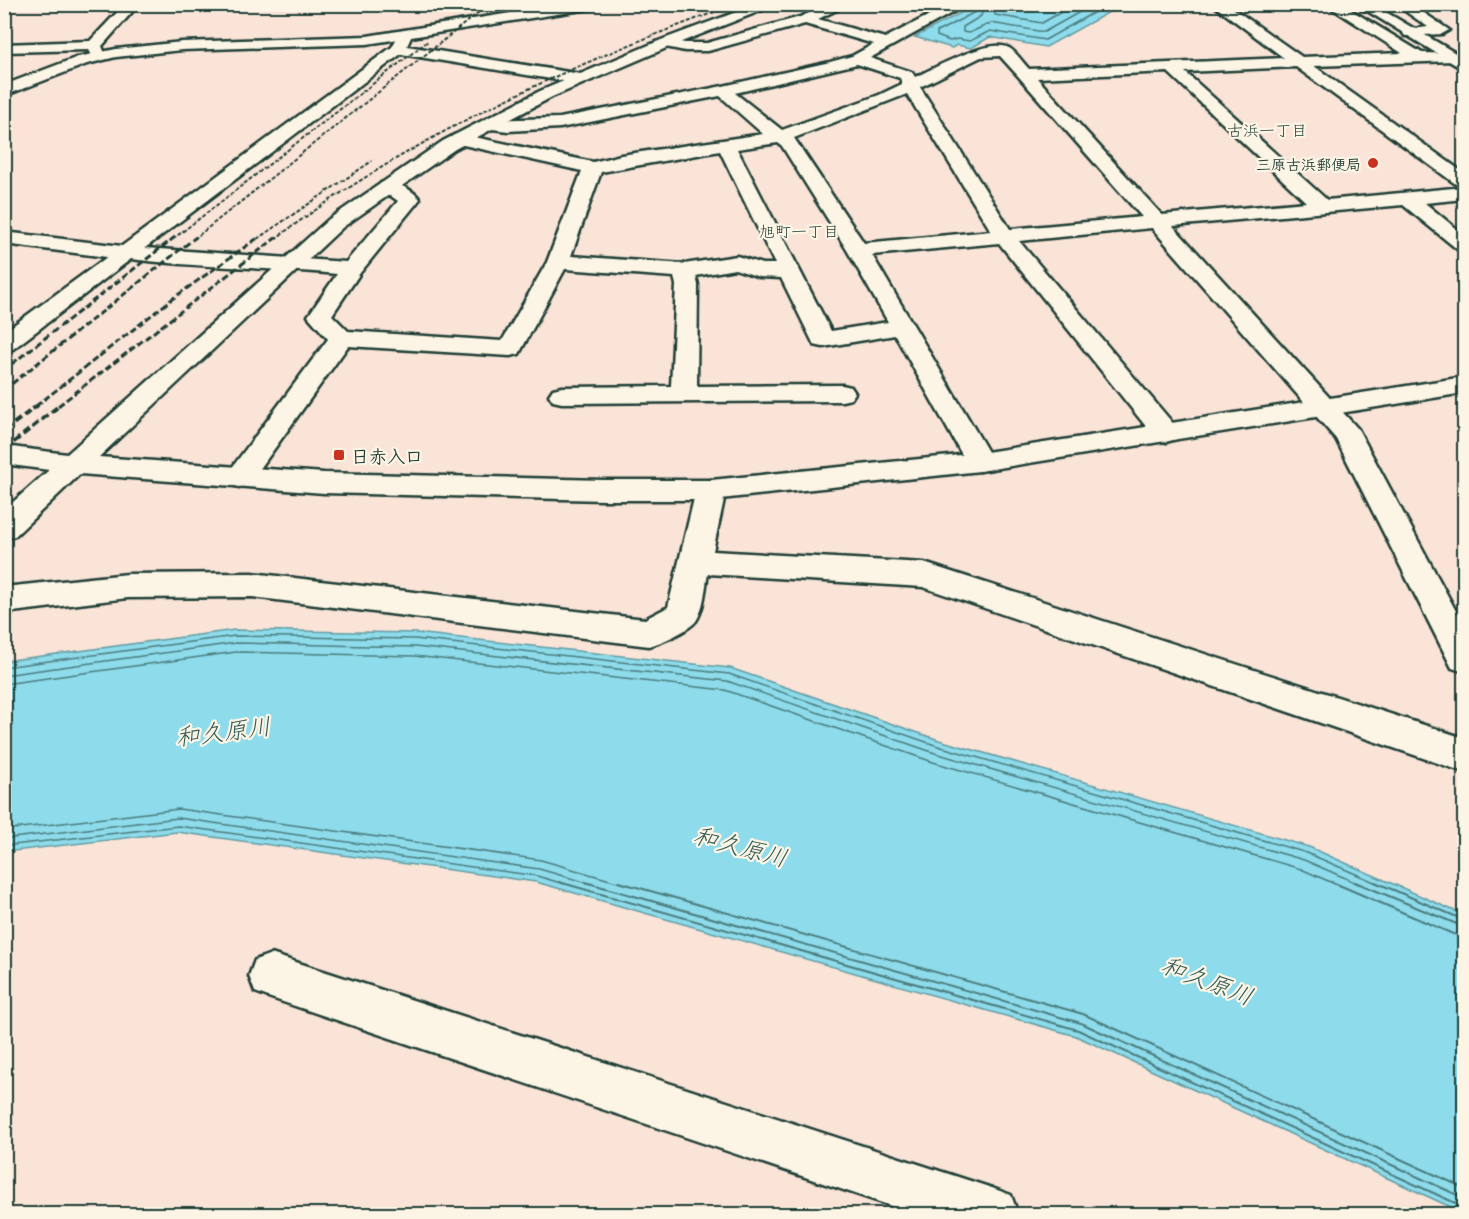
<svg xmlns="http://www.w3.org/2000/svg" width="1469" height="1219" viewBox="0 0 1469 1219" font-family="'Playpen Sans','Klee One',sans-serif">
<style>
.water{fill:#8ddbeb;stroke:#619ca2;stroke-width:1.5}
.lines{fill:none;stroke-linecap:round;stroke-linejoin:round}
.shore-far1{stroke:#4b7c7d;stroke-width:1.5}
.shore{stroke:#4b7c7d;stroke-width:2}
.street-casing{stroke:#1f3d34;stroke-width:5}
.secondary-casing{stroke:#1f3d34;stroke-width:5}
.highway-casing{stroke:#1f3d34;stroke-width:5}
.street{fill:#fcf5e5;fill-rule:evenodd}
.secondary{fill:#fcf5e5;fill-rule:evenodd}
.highway{fill:#fcf5e5;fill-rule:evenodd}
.rail-far2{stroke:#1f3d34;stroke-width:2;stroke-dasharray:4 2;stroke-linecap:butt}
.rail-far1{stroke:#1f3d34;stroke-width:3;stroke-dasharray:7 3;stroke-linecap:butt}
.rail{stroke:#1f3d34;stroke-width:4;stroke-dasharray:8 4;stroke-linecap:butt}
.poi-dot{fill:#c8321e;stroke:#fcf5e5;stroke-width:2}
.labels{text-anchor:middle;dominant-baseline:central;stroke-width:4.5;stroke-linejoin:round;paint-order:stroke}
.far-poi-label{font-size:15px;font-weight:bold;fill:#1f3d34;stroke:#fcf5e5;text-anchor:end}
.far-neighbourhood-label{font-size:16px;fill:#1f3d34;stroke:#fcf5e5}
.poi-label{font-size:18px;font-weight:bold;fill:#1f3d34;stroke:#fcf5e5;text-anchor:start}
.near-water-label{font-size:24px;font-style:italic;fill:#355d59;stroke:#fcf5e5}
</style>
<rect width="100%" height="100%" fill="#fae3d7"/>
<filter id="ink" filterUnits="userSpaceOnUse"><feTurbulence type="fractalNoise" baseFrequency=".0167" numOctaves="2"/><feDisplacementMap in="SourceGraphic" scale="12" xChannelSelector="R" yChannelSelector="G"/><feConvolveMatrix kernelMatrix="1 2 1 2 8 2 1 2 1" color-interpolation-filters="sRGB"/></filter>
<g filter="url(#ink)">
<path class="water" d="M 976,5 L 976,4 L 1122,5 L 1046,47 L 990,37 L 971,48 L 957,45 L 952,48 L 915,37 Z
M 235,630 L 416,633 L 730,668 L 939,740 L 1309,847 L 1464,915 L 1464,1213 L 1076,1036 L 536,882 L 177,832 L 5,852 L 5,661 Z"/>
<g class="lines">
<path class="shore-far1" d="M 978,4 L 975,12 L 937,32 L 937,36 L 950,41 L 957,39 L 970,41 L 990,31 L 1045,40 L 1109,4
M 985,4 L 981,16 L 963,27 L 963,32 L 969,33 L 991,23 L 1044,32 L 1094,4
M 994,4 L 995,15 L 1042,23 L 1075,4
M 4,667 L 235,636 L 415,639 L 729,674 L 938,746 L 1307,853 L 1379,884
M 4,675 L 236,643 L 415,647 L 727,681 L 935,753 L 1304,860 L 1359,884
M 4,684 L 236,652 L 414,656 L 725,690 L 933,762 L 1301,869 L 1335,884
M 4,830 L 179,809 L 541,860 L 624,884
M 4,839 L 178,818 L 539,869 L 591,884
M 4,846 L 178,826 L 537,876 L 564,884"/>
<path class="shore" d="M 559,882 L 1078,1030 L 1464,1207
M 585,882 L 1081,1023 L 1464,1198
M 619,882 L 1083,1014 L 1464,1188
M 1332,882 L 1453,934 L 1464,936
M 1355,882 L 1464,927
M 1375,882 L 1464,920"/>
<defs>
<path id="street" d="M 125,4 L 139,4 L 102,46 L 106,56 L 104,59 L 94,59 L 89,50 L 4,52 L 4,44 L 90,41 Z
M 830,4 L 849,4 L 818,19 L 885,38 L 951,4 L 968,4 L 870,58 L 912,72 L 915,77 C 933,69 990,37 1009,48 C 1016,52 1023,63 1029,69 L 1284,58 L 1212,4 L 1227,4 L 1302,57 L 1402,53 L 1325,4 L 1341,4 L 1422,53 L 1458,54 L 1460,57 L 1453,61 L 1314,66 L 1464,173 L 1464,187 L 1457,185 L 1296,67 L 1185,72 L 1327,200 L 1464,187 L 1464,199 L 1425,203 L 1464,235 L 1464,251 L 1457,249 L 1403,205 L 1173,226 L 1358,429 L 1464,626 L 1464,672 L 1452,668 L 1336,439 L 1152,228 L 1019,241 L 1176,427 L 1180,433 L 1176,439 L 1166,442 L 1156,439 L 999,243 L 872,255 L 994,462 L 990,469 L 980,471 L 970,469 L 895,335 L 823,347 L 814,345 L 781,278 L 759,277 L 735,269 L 696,276 L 698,285 L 697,386 L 842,385 L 851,387 L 855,393 L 851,399 L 842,401 L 562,403 L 553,401 L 549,395 L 553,389 L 562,387 L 671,386 L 676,285 L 674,277 L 565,269 L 519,354 L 510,356 L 348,346 L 249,484 L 239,487 L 229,484 L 225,477 L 328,339 L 308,316 L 337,274 C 269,267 199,268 131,259 L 13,349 L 4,351 L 4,332 L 107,257 L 4,244 L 4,232 L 122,246 L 392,47 L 400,32 L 405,31 L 412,35 L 407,46 L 581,74 L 589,79 L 581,84 L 401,54 L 145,248 L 346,262 L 398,201 L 378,187 L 381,183 C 394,180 412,189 420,199 L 360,273 L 332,315 L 348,331 L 502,341 L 547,262 L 582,171 L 454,143 L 451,139 L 454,135 L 460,134 L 593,162 L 621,155 L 763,134 L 720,96 L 560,128 L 508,131 L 484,128 L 481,124 L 484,120 L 560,118 L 723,86 L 830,62 L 852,56 L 874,44 L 805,24 L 708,51 L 685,51 L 661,46 L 659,43 L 666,39 L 685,43 L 707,43 L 800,17 ZM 1000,56 L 1019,77 L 1142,217 L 1010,229 L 920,87 L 981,57 ZM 857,64 L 900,78 L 902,84 L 879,95 L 782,130 L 735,93 ZM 1168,72 L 1306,202 L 1162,215 L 1037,78 ZM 907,94 L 991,231 L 864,243 L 794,138 ZM 778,143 L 782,146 L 847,250 L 888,322 L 831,331 L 737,149 ZM 720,151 L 775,264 L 762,264 L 737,256 L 684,264 L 571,256 L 601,172 Z
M 1395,4 L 1411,4 L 1449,30 L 1442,34 L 1405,36 L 1403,33 L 1405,30 L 1428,27 Z
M 711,480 L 721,483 L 726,490 L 713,551 L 924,563 L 1464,738 L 1464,772 L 923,587 L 708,574 C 705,588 704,610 696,621 C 688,631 661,643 649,646 L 252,597 L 128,598 L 4,613 L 4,587 L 128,574 L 252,573 L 645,619 L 668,607 L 696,490 L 701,483 Z
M 271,954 L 992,1188 L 1011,1195 L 1018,1214 L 915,1214 L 271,998 L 255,992 L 249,976 L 255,960 Z"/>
<path id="secondary" d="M 566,4 L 601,4 L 595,8 L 367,44 L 182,50 L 116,57 L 87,64 L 4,96 L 4,85 L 78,57 L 116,49 L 182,42 L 367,36 Z
M 758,4 L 778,4 L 671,46 L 552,97 L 455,149 L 343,227 L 99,457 L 324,473 L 604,480 L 711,480 L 980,453 L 1464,377 L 1464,393 L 980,471 L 711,500 L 604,500 L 324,493 L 80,474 L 15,536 L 4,539 L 4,510 L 49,470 L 4,464 L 4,446 L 67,454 L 329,219 L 443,141 L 540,91 L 661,40 Z"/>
<path id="highway" d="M 1356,4 L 1372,4 L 1464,58 L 1464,68 L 1459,67 Z"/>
</defs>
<use href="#street" class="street-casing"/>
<use href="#secondary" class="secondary-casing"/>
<use href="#highway" class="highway-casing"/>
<use href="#street" class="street"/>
<use href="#secondary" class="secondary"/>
<use href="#highway" class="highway"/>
<path class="rail-far2" d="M 173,239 L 428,41
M 194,239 L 489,4
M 257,239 L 372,161
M 275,239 C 416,134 572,63 737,4"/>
<path class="rail-far1" d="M 4,370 L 175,237
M 4,390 L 196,237
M 36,406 L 172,299 L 259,237
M 58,406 L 277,237"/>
<path class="rail" d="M 4,431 L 38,405
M 4,450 L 60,405"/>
</g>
</g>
<g class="poi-dot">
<circle cx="1373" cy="163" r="6"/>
<rect x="333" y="449" width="12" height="12" rx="3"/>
</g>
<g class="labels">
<g class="far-poi-label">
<text x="1361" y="163">三原古浜郵便局</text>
</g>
<g class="far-neighbourhood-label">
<text x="1267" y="129">古浜一丁目</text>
<text x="799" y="230">旭町一丁目</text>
</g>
<g class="poi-label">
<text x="351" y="455">日赤入口</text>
</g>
<g class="near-water-label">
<text transform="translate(223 730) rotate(-7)">和久原川</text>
<text transform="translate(741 845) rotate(15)">和久原川</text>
<text transform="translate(1208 979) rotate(21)">和久原川</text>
</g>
</g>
<rect width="1469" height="1219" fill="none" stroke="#fcf5e5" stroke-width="24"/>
<rect x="12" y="12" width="1445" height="1195" fill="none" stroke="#1f3d34" stroke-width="2" filter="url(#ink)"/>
</svg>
